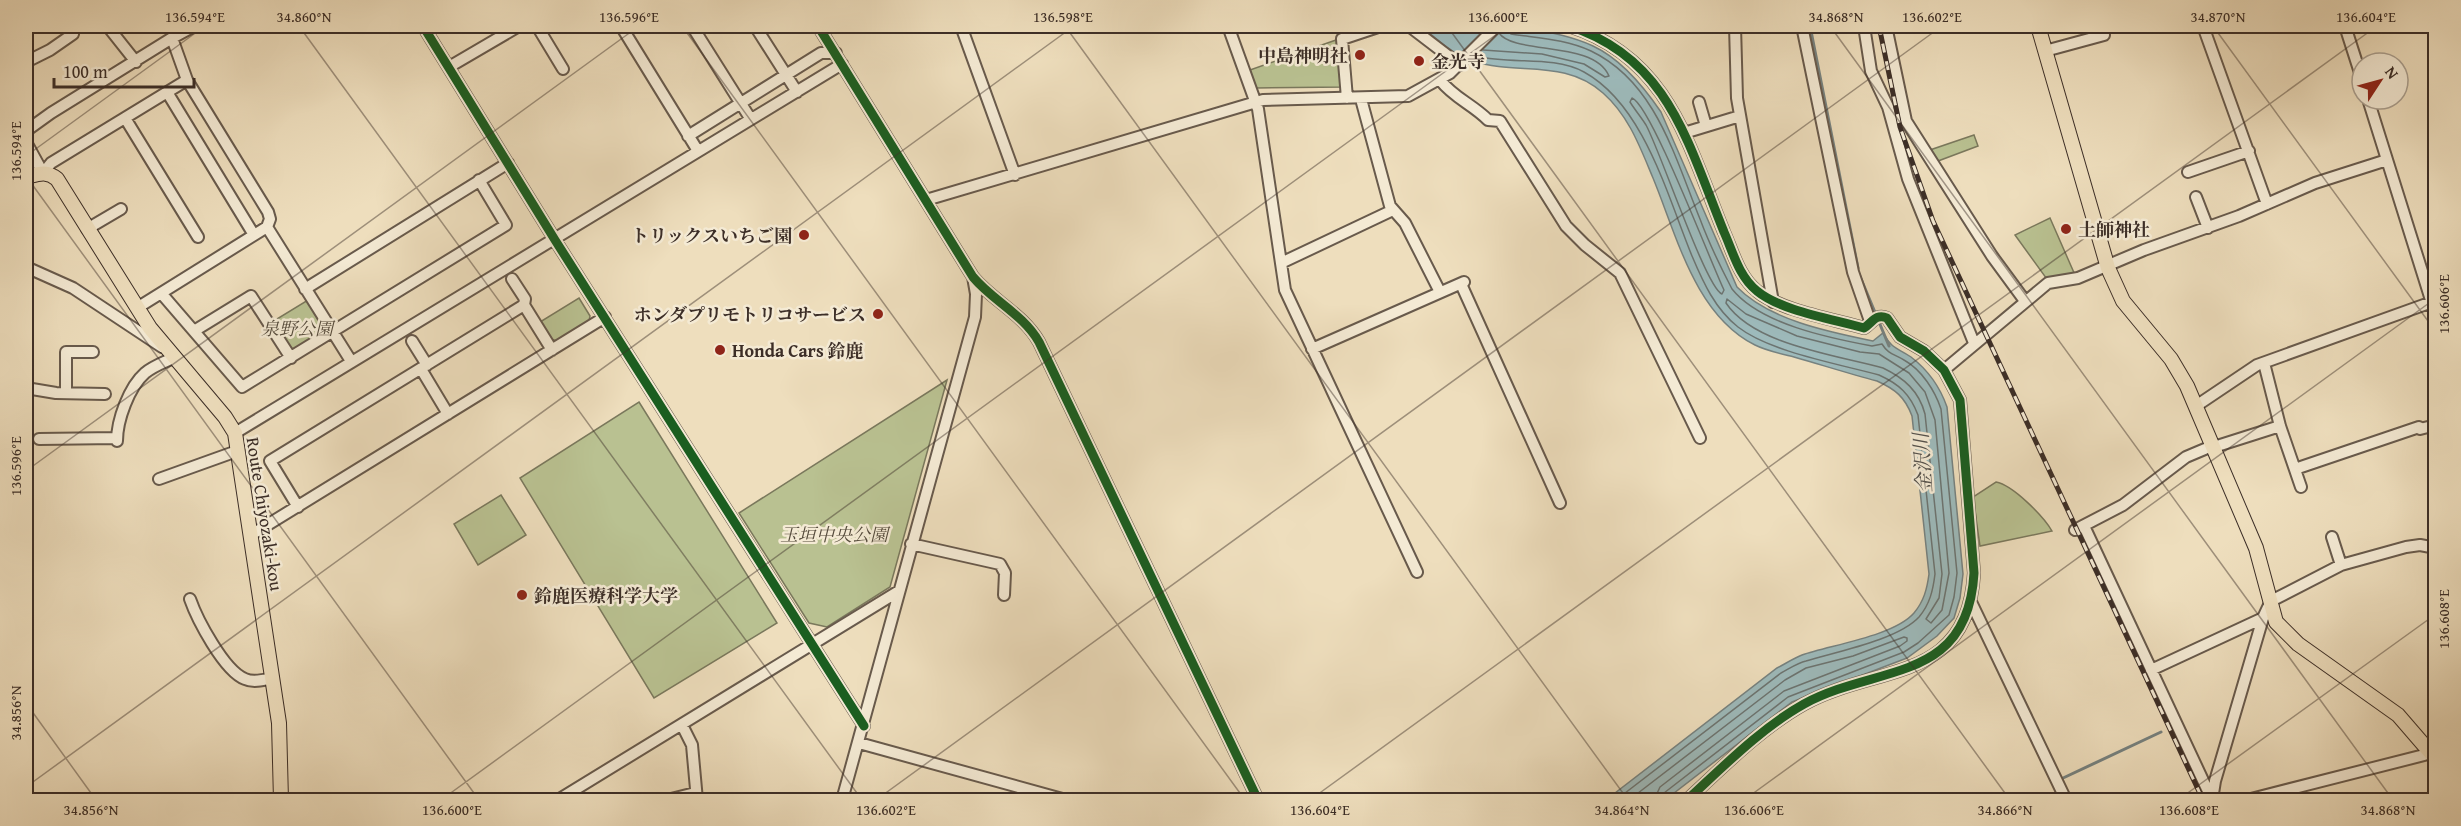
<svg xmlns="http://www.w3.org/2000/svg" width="2461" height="826" viewBox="0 0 2461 826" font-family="'Gentium Book Plus','Noto Serif JP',serif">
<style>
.green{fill:#b9c191;stroke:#7a785c;stroke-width:1.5}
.water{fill:#9dbabb;stroke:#768280;stroke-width:1.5}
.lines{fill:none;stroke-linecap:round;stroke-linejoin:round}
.shore{stroke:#6c7471;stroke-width:1.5}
.stream{stroke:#768280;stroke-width:3}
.minor-casing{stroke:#685a4c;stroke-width:14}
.major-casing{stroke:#3c2e27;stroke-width:16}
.minor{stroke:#f4ead4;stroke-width:10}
.major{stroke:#eedebd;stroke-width:14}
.rail-casing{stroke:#3c2e27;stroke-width:5}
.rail{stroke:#f4ead4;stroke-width:3;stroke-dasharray:9;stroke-linecap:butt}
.cycleway-casing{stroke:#f4ead4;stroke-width:13}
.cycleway{stroke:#1b5e20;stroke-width:9}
.ticks{fill:none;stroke:#3c2e27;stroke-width:1.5;stroke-opacity:0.45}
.poi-dot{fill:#8f2418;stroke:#f4ead4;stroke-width:2}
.labels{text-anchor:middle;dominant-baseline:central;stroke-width:5;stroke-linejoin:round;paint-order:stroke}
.poi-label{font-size:18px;font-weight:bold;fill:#3c2e27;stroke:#f4ead4;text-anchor:start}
.park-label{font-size:18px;font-style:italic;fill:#554b3c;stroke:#f4ead4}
.street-label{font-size:18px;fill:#3c2e27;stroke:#f4ead4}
.water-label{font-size:20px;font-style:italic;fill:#54514c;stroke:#f4ead4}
.neatline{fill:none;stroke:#3c2e27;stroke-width:2}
.ticks-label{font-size:15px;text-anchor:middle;fill:#3c2e27}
</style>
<rect width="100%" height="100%" fill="#eedebd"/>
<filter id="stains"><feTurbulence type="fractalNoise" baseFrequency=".00333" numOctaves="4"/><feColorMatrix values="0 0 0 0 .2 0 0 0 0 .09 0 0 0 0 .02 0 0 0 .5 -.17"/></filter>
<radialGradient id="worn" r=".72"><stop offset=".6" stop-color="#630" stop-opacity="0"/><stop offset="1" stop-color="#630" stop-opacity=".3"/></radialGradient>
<path class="green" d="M 1336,40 L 1340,51 L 1345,87 L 1256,88 L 1250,70 Z
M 1974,135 L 1978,146 L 1938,161 L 1930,150 Z
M 2050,218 L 2075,275 L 2049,282 L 2015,235 Z
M 579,298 L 590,316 L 589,321 L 557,341 L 551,339 L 540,322 Z
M 308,300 L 324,327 L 323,333 L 295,351 L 290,350 L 272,322 Z
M 947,380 L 890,587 L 827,627 L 809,623 L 739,513 Z
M 639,402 L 777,623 L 654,698 L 520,478 Z
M 1996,482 C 2013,485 2044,517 2052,531 L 1980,546 L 1973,497 Z
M 501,495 L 526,535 L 478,565 L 454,524 Z"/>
<path class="water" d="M 1421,26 C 1474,26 1543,23 1593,46 C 1621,59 1644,87 1661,112 L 1737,287 C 1769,320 1829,332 1873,341 L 1883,333 C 1893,350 1896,347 1911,357 C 1928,370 1940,387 1947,407 L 1963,574 L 1960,598 L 1954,618 L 1937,636 L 1907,658 L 1792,702 L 1665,800 L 1606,800 L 1777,668 C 1785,664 1794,658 1802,655 C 1831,645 1894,636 1914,613 C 1924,601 1927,589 1929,574 L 1912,416 C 1905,397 1895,389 1877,381 C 1850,374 1822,365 1794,357 C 1782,354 1767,351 1755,345 C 1695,315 1677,236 1653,178 C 1640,147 1629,116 1603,93 C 1564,58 1517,76 1473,61 C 1454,55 1436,39 1421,26 Z"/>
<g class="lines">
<path class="shore" d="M 1505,26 L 1511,34 C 1537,38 1566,39 1591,51 C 1656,82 1675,158 1700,219 C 1709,243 1720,266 1732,289 C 1760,324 1829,338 1872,346 L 1882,344 C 1888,354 1894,354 1904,360 C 1922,370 1935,391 1941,409 L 1957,573 L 1954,597 L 1949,615 L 1918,643 L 1904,652 L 1788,697 L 1664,793 L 1662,800
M 1483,50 L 1542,54 L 1584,64 L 1605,77 L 1609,76 C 1594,40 1514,55 1499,33
M 1477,56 C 1510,65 1552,55 1584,72 C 1644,105 1667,195 1692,256 C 1703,282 1715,309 1738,327 C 1770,352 1839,364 1879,375 C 1899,384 1910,394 1918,415 L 1935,574 C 1933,590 1930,604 1919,617 C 1898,640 1835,652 1806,661 C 1797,663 1789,669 1781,673 L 1616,800
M 1632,98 C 1651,105 1710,261 1724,290 L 1722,294 C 1706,288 1660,150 1646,125 C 1641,117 1635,110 1630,102 Z
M 1727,299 L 1746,314 L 1797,336 L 1860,352 L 1879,354 L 1909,373 L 1925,392 L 1935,420 L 1949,573 L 1942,610 L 1931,623 L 1926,619 L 1939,598 L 1942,574 L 1925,414 C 1919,391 1904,378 1883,368 C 1836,355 1754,345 1726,303 Z
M 1629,800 L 1785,680 L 1806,668 L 1853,656 L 1904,637 L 1907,638 L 1907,641 L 1900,646 L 1784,691 L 1660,787 L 1654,800"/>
<path class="stream" d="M 1810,26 L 1858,268
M 1859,274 L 1889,346
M 2061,779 L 2161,732"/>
<defs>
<path id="minor" d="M 423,26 L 555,240 L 864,726
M 537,26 L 563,69
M 621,26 L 698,151
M 692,26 L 750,118
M 755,26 L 797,92
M 818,26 L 973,277 C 993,301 1023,314 1039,342 L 1258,800
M 961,26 L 1015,175
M 1228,26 L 1258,109 L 1285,290 L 1417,572
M 1409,26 L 1460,65
M 1569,26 C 1669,58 1688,144 1724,232 C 1733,252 1739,277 1757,291 C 1781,311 1833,319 1864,328 C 1872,323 1876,313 1887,318 L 1900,337 L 1924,351 L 1944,370 L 1960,400 L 1974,573 C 1968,684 1877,664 1804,704 C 1761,728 1723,767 1687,800
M 1735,26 L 1737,98 L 1773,302
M 1802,26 L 1853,272 L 1870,321
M 1864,26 L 1871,71 L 1888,107 L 1908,179 L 1974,343
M 1886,26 L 1906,121 L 1992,256 L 2025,301
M 2203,26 L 2267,204
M 2345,26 L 2362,79
M 109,28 L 136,62
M 2045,51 L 2104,35
M 26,62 L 50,50 L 73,34 L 67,26
M 449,67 L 519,26
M 187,80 L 268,212 L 270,219 L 267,227
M 1440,80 C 1454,98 1472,104 1488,120 L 1500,121 L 1566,226 L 1585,245 L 1620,273 L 1700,438
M 167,92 L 254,235
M 1347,98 L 1342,39 L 1381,26
M 1361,99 L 1390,206 L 1405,223 L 1440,292
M 2368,99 L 2436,316
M 1699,102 L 1706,126
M 125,118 L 198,237
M 26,131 L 51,113 L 172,38
M 1684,133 L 1740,116
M 688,136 L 821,53 L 836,53
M 26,142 L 43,173 L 51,163 L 187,80 L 172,38 L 194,26
M 2188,172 L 2249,151
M 2196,197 L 2208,228
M 926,200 L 1263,100 L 1408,96 L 1450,73 L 1497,26
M 87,229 L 121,209
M 1281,263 L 1393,210
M 26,267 L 73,288 L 162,347
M 512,279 L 525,299 L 524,305
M 1461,284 L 1560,503
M 305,289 L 508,163
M 161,293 L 242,387 L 506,225 L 479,180
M 137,308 L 267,227 L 351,361
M 194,331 L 251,296 L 291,358
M 412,341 L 427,365
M 1312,349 L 1464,282
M 2264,363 L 2280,426 L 2301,487
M 421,369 L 448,414
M 1944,370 L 2048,283 L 2078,278 L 2144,250 L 2239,216 L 2315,183 L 2387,160
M 26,388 L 56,393 L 105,394
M 66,392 L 66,352 L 93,352
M 2196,406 L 2257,365 L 2432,302
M 2420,429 L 2436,425
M 235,433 L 842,64
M 39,439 L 117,438
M 117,441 C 117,420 129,387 145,373 C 153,366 165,362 175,357
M 2214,447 L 2280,426
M 2295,469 L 2419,427
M 159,479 L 237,451
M 298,507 L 270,461 L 524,305 L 552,350
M 2084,526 L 2207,789 L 2213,792
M 2075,530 L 2123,505 L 2186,457 L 2212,446
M 251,535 L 605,317
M 2332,537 L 2341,565
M 911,544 L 1000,564 L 1005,573 L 1004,595
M 190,599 C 197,619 224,671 245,679 C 253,683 264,680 273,678
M 1971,602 L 2066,800
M 2151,670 L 2263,618
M 682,725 L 692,745 L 697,800
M 859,743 L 1066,800
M 558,800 L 899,591
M 667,800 L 695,793
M 842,800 L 975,317 L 976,294 L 973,277
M 2212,800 L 2215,781 L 2263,618 L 2271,601 L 2341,565 L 2406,547 L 2420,545 L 2436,548
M 2247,800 L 2436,752"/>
<path id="major" d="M 2038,26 L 2108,268 L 2123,301 L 2171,359 L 2187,386 L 2256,548 L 2276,622 L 2298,644 L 2398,715 L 2436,759
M 26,177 C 38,174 46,170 57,179 L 150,328 L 225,417 L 235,433 L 279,723 L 281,800"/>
</defs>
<use href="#minor" class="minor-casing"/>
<use href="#major" class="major-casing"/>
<use href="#minor" class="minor"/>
<use href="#major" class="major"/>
<defs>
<path id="rail" d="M 1879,26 L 1900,127 L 1933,221 L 2203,800"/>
</defs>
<use href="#rail" class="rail-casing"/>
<use href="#rail" class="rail"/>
<defs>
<path id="cycleway" d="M 423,26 L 555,240 L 864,726
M 818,26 L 973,277 C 993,301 1023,314 1039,342 L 1258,800
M 1569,26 C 1669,58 1688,144 1724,232 C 1733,252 1739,277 1757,291 C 1781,311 1833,319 1864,328 C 1872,323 1876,313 1887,318 L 1900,337 L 1924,351 L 1944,370 L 1960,400 L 1974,573 C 1968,684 1877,664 1804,704 C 1761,728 1723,767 1687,800"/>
</defs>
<use href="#cycleway" class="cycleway-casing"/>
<use href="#cycleway" class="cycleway"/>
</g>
<path class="ticks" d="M 299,26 L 862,800M 682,26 L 1245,800M 1065,26 L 1628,800M 1447,26 L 2010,800M 1830,26 L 2393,800M 2213,26 L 2436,332M 26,156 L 205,26M 26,176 L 479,800M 26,471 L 639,26M 26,703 L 96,800M 26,787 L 1074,26M 441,800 L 1508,26M 876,800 L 1942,26M 1310,800 L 2377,26M 1744,800 L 2436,298M 2178,800 L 2436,614"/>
<g class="poi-dot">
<circle cx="1360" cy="55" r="6"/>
<circle cx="1419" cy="61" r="6"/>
<circle cx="2066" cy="229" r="6"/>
<circle cx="804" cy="235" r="6"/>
<circle cx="878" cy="314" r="6"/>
<circle cx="720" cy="350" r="6"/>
<circle cx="522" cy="595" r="6"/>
</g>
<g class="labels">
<g class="poi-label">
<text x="1348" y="55" text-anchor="end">中島神明社</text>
<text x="1431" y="61">金光寺</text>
<text x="2078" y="229">土師神社</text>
<text x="792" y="235" text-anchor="end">トリックスいちご園</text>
<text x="866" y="314" text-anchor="end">ホンダプリモトリコサービス</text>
<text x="732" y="350">Honda Cars 鈴鹿</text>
<text x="534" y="595">鈴鹿医療科学大学</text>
</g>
<g class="park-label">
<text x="297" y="328">泉野公園</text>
<text x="834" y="534">玉垣中央公園</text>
</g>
<g class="street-label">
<text transform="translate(265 514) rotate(81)">Route Chiyozaki-kou</text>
</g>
<g class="water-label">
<text transform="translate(1922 463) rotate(-94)">金沢川</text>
</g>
</g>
<rect width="2461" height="826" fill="none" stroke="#eedebd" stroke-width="66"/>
<g transform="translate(2380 81) rotate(54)"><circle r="28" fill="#f4ead4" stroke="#aa9f8f" stroke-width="1.5"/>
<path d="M0-4.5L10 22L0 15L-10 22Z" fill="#8f2418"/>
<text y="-9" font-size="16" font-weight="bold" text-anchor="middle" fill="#3c2e27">N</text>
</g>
<path d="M54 78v9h140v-9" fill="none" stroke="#3c2e27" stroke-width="3"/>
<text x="63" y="78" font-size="18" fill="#3c2e27" stroke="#f4ead4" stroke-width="4.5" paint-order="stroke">100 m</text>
<rect x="33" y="33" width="2395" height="760" class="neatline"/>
<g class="ticks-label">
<text x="195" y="22">136.594°E</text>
<text x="304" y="22">34.860°N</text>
<text x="629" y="22">136.596°E</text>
<text x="1063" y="22">136.598°E</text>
<text x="1498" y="22">136.600°E</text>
<text x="1836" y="22">34.868°N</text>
<text x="1932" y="22">136.602°E</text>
<text x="2218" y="22">34.870°N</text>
<text x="2366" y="22">136.604°E</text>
<text transform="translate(16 151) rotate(-90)" y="5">136.594°E</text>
<text transform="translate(2444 304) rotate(-90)" y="5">136.606°E</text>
<text transform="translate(16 466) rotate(-90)" y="5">136.596°E</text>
<text transform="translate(2444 619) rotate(-90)" y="5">136.608°E</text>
<text transform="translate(16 713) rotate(-90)" y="5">34.856°N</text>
<text x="91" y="815">34.856°N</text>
<text x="452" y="815">136.600°E</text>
<text x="886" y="815">136.602°E</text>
<text x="1320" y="815">136.604°E</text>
<text x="1622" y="815">34.864°N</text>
<text x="1754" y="815">136.606°E</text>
<text x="2005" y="815">34.866°N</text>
<text x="2189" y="815">136.608°E</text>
<text x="2388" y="815">34.868°N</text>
</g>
<rect width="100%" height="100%" filter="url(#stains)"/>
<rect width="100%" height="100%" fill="url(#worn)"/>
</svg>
